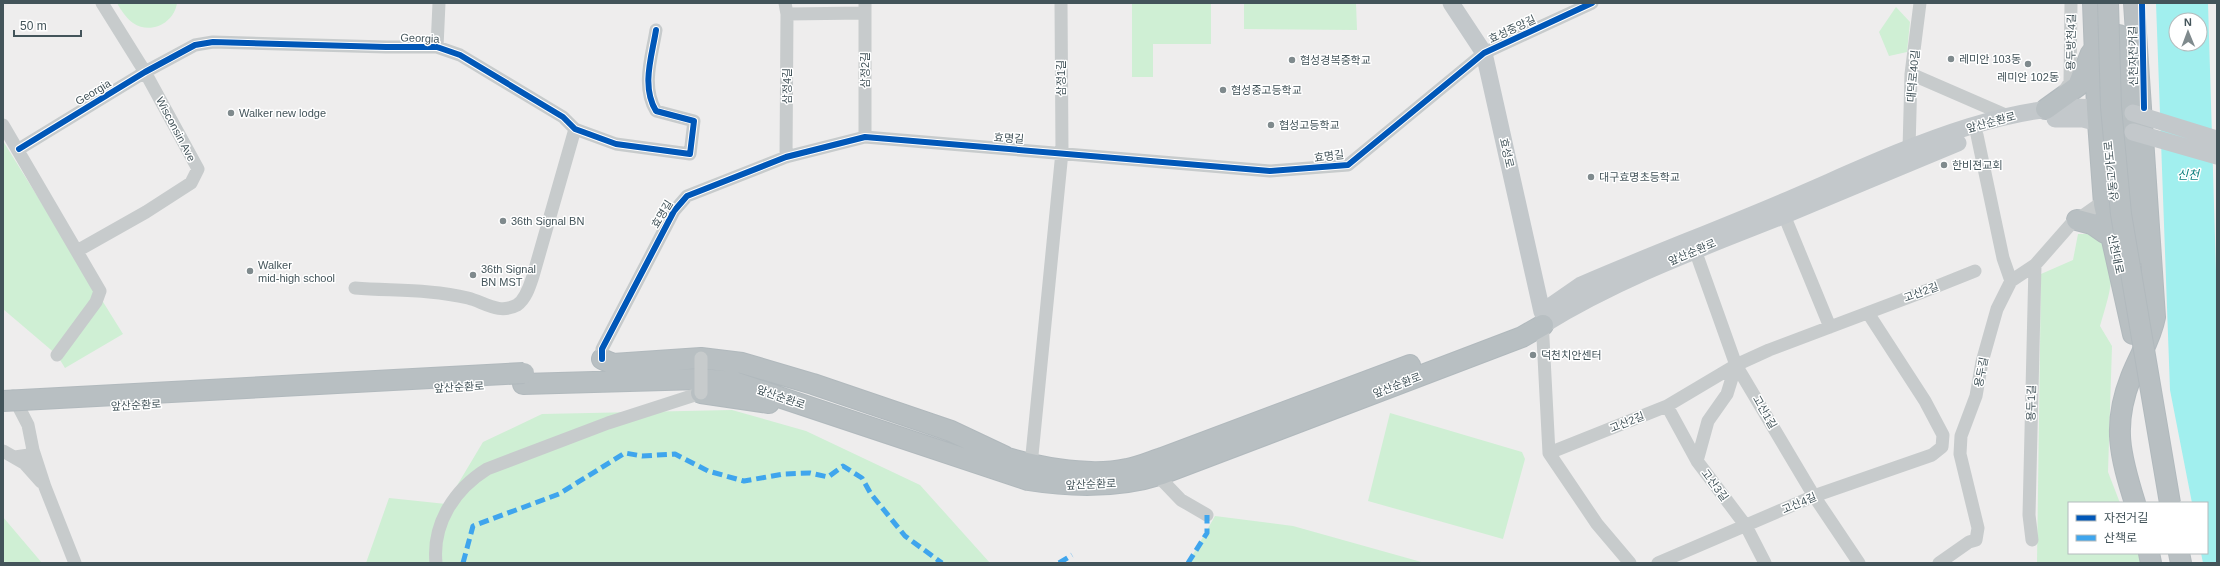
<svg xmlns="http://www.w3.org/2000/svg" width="2220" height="566" viewBox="0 0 2220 566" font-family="Helvetica,'Noto Sans KR',sans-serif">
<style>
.green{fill:#cfefd4}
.water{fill:#a1efee;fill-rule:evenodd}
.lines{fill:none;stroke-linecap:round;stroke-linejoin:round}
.highway-casing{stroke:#b1b9bd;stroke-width:22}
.minor{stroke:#c7cbcc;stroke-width:13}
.major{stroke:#c3c8cb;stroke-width:17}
.highway{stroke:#b8bfc2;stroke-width:20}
.highway-bridge-casing{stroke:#b1b9bd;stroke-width:22;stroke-linecap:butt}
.minor-bridge{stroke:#c7cbcc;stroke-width:13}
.major-bridge{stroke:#c3c8cb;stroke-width:17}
.highway-bridge{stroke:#b8bfc2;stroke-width:20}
.quiet{stroke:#3fa5ed;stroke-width:5;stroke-dasharray:10 5;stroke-linecap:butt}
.cycleway-casing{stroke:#fff;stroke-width:8}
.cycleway{stroke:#0057b8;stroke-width:6}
.poi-dot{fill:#7f8a8d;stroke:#fff;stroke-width:1.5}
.labels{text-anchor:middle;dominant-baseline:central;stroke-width:3;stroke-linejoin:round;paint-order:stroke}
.street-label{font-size:11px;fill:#43545a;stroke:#fff}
.poi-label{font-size:11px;fill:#43545a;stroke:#fff;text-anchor:start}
.water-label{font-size:12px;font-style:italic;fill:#087e7c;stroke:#fff}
</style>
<rect width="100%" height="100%" fill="#eeeded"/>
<path class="green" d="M 117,3 L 177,3 C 174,23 151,35 133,23 C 126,18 121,10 117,3 Z
M 1132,3 L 1211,3 L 1211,44 L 1153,44 L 1153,77 L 1132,77 Z
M 1244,3 L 1356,3 L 1357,30 L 1244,29 Z
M 1896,7 L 1910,22 L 1907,52 L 1889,56 L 1879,32 Z
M 3,141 L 123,334 L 65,368 L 57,355 L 3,309 Z
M 2078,234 L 2099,234 C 2120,268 2110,291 2100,326 L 2112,346 L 2108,472 L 2120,503 L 2069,503 L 2069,553 L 2139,553 L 2143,563 L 2037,563 L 2041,274 L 2073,260 Z
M 732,410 L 806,431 L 920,485 L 990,563 L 366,563 L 389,498 L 446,504 L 483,442 L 542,414 Z
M 1390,413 L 1522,452 L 1525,459 L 1503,539 L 1368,501 Z
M 1215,516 L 1293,526 L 1425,563 L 1188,563 Z
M 3,517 L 42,563 L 3,563 Z"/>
<path class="water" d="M 2156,3 L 2208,3 L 2217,305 L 2217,563 L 2203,563 L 2201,553 L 2207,553 L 2207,503 L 2192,503 L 2170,390 ZM 2176,20 L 2200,20 L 2200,44 L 2176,44 Z"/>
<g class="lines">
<defs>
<path id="highway" d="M 2093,3 L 2097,108 L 2104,204 L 2133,334
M 2134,3 L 2155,317 C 2151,339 2139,356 2131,377 C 2112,425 2120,455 2135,503
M 2119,35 L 2126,174 L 2137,254
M 2046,109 L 2078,86 L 2091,53
M 2077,220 L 2092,224 L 2105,233
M 602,359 L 613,364 L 701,358 L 742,363 L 813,384 L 951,431 L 1004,456
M 523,384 L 700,379 L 734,382 L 1028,480 C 1072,487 1119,488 1162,474 L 1522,337 L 1543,325
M 701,393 L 769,403
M 991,453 C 1031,466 1086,478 1127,469 C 1139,467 1150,462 1162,458 L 1410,365
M 2149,553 L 2151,563
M 2179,553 L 2181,563"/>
</defs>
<use href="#highway" class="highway-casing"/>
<path class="minor" d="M 785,3 L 787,14 L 786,157
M 865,3 L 865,137
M 787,14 L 864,13
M 437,47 L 439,3
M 1911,74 L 2010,117
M 2063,93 L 2070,82 L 2071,3
M 3,125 L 100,291 L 96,302 L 57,355
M 1977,135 L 2003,258 L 2011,281
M 19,149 L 145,72 L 195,45 L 213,42 L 386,47 L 437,47 L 460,55 L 563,117 L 575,129 L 616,144 L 690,154 L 694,121 L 656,111 C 641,86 652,56 656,30
M 1909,149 L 1911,74 L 1920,3
M 1784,215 L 1830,327
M 1695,250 L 1736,365 L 1814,496 L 1859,563
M 77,251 L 146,212 L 191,183 L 198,169 L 145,72 L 102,3
M 355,288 C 393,291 430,289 468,298 C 484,302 499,315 517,305 C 526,299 530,285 533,276 L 575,129
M 1542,319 L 1549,453
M 602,359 L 602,349 L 674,211 L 687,196 L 786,157 L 865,137 L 1270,171 L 1348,165 L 1484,53 L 1592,3
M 13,396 L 28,425 L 33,450 L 29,455 L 15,457
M 1667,406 L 1697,461 L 1746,526 L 1765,563
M 33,450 L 45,487 L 75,563
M 3,451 L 24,463 L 41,482
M 1549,453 L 1667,406 L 1736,365 L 1769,350 L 1920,293 L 1975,271
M 1549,453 L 1597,524 L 1630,563
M 1697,461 L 1708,421 L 1727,394 L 1736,365
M 1031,465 L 1062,152 L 1061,3
M 1158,476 L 1181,500 L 1207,515
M 2032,540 L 2029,515 L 2035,265
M 436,563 C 432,523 455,489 487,469 L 608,423 L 701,393
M 1658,563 L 1814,496 L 1932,455 L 1942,447 L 1943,435 L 1925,401 L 1868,313
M 1939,563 L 1969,542 L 1976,540 L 1978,528 L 1960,454 L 1961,436 L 1976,396 L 1982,362 L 1997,309 L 2011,281 L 2035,265 L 2071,224 L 2098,205 L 2104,204"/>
<path class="major" d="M 1451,3 L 1484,53 L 1542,312 L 1581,285 C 1648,256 1717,230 1785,201 C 1878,162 2007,95 2109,109
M 2055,119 L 2083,119 L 2110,126
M 1543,325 C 1619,278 1702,248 1785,215 C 1843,191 1900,167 1958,143"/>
<use href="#highway" class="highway"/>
<defs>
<path id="highway-bridge" d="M 2108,3 L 2111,107 L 2121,214 L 2170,503
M 3,401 L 524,373"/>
</defs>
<use href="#highway-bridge" class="highway-bridge-casing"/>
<path class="minor-bridge" d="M 701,358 L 701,393"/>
<path class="major-bridge" d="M 2133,113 L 2217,139
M 2133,132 L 2217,156"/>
<use href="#highway-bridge" class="highway-bridge"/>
<path class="quiet" d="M 463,563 L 473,526 L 559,494 L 625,453 L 642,456 L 675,454 L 708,471 L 744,481 L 784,474 L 810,473 L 828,477 L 843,466 L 862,478 L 871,494 L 905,536 L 942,563
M 1059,563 L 1072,555
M 1188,563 L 1207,533 L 1207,515"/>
<defs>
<path id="cycleway" d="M 2142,3 L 2144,108
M 19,149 L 145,72 L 195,45 L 213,42 L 386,47 L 437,47 L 460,55 L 563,117 L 575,129 L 616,144 L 690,154 L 694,121 L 656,111 C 641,86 652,56 656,30
M 602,359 L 602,349 L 674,211 L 687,196 L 786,157 L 865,137 L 1270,171 L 1348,165 L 1484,53 L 1592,3"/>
</defs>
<use href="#cycleway" class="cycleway-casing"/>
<use href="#cycleway" class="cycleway"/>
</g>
<g class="poi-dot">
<circle cx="1951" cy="59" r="4"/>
<circle cx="1292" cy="60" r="4"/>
<circle cx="2028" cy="64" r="4"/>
<circle cx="1223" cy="90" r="4"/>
<circle cx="231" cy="113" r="4"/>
<circle cx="1271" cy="125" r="4"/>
<circle cx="1944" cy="165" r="4"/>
<circle cx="1591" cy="177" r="4"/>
<circle cx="503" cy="221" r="4"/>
<circle cx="250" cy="271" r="4"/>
<circle cx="473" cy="275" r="4"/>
<circle cx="1533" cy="355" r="4"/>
</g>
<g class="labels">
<g class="street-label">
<text transform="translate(1512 29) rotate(-25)">효성중앙길</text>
<text transform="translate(420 38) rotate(2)">Georgia</text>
<text transform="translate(2071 42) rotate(-89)">용두방천4길</text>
<text transform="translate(2133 56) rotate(-91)">신천자전거길</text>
<text transform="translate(865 70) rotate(-90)">삼정2길</text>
<text transform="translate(1913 76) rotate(-85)">대덕로40길</text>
<text transform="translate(1061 78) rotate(-90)">삼정1길</text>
<text transform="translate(787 86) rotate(-90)">삼정4길</text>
<text transform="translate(93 92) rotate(-31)">Georgia</text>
<text transform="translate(1991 122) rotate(-15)">앞산순환로</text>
<text transform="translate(176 129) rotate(62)">Wisconsin Ave</text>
<text transform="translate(1009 138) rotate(4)">효명길</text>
<text transform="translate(1507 153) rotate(77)">효성로</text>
<text transform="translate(1329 156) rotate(-7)">효명길</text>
<text transform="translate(2111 171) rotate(-96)">상동고가도로</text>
<text transform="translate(662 214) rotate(-59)">효명길</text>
<text transform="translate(1692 252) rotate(-23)">앞산순환로</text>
<text transform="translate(2116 254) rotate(78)">신천대로</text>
<text transform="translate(1921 292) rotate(-20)">고산2길</text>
<text transform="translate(1981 372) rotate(-79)">용두길</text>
<text transform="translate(1397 385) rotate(-21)">앞산순환로</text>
<text transform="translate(459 387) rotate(-3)">앞산순환로</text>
<text transform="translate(781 397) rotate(19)">앞산순환로</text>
<text transform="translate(2031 403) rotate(-89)">용두1길</text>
<text transform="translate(136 405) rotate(-3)">앞산순환로</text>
<text transform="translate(1765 412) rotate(60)">고산1길</text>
<text transform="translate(1627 422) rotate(-22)">고산2길</text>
<text transform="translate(1091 484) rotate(-2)">앞산순환로</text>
<text transform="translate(1715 485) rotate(53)">고산3길</text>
<text transform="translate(1799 503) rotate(-23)">고산4길</text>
</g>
<g class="poi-label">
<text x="1959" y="59">레미안 103동</text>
<text x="1300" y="60">협성경복중학교</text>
<text x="2028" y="77" text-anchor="middle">레미안 102동</text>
<text x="1231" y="90">협성중고등학교</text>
<text x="239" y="113">Walker new lodge</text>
<text x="1279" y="125">협성고등학교</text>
<text x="1952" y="165">한비젼교회</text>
<text x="1599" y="177">대구효명초등학교</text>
<text x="511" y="221">36th Signal BN</text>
<text x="258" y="265">Walker<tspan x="258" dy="13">mid-high school</tspan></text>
<text x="481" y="269">36th Signal<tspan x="481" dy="13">BN MST</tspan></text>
<text x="1541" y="355">덕천치안센터</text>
</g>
<g class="water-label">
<text x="2188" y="175">신천</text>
</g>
</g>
<rect width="2220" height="566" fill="none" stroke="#43545a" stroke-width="8"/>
<rect x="2068" y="502" width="140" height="52" fill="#ffffff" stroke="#b4bbbd"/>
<rect x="2076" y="515" width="20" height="6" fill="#0057b8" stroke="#b4bbbd"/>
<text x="2104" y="522" font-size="12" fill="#43545a">자전거길</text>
<rect x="2076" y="535" width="20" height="6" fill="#3fa5ed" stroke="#b4bbbd"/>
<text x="2104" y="542" font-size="12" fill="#43545a">산책로</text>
<g transform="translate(2188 32) rotate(359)"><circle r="19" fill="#ffffff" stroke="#b4bbbd"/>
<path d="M0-3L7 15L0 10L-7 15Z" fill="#7f8a8d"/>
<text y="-6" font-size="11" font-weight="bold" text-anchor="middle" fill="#43545a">N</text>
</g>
<path d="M14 30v6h67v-6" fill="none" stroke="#43545a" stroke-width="2"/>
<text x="20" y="30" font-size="12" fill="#43545a" stroke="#ffffff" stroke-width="3" paint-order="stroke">50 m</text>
</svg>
